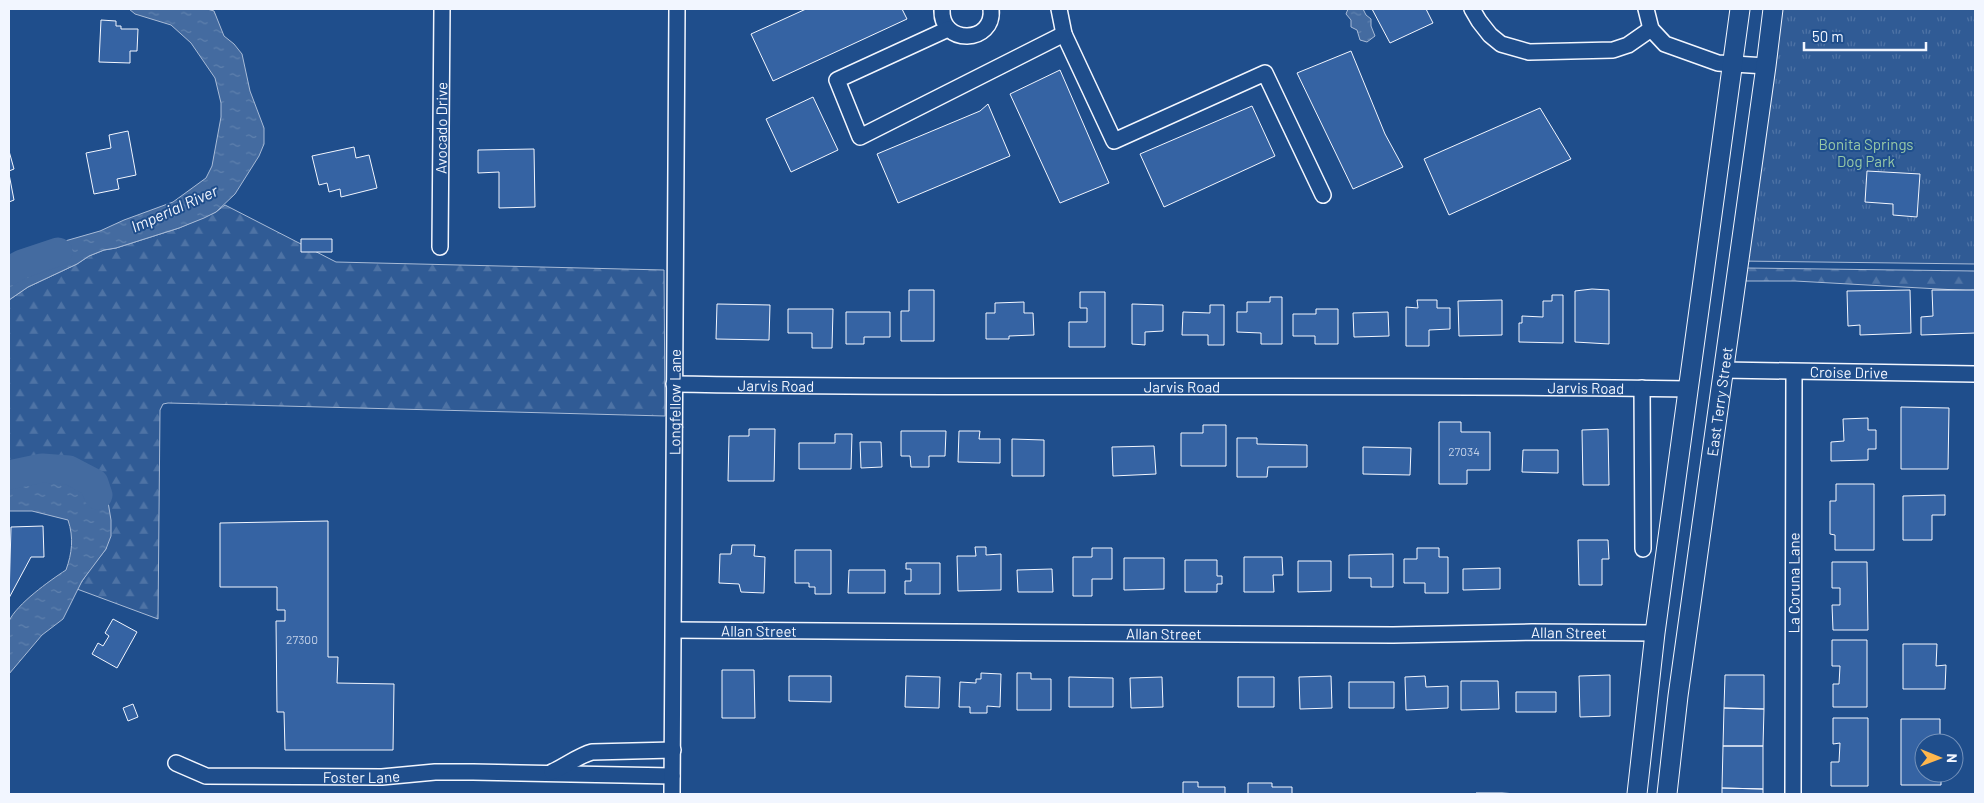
<svg xmlns="http://www.w3.org/2000/svg" width="1984" height="803" viewBox="0 0 1984 803" font-family="Barlow,sans-serif">
<style>
.forest{fill:url(#forest-firs);stroke:#a8bbd7}
.park{fill:url(#park-tufts);stroke:#a8bbd7}
.water{fill:url(#water-ripples);stroke:#a8bbd7}
.lines{fill:none;stroke-linecap:round;stroke-linejoin:round}
.river{stroke:#446ba0;stroke-width:29}
.building{fill:#3563a3;stroke:#f2f6ff}
.minor-casing{stroke:#f2f6ff;stroke-width:18}
.tertiary-casing{stroke:#f2f6ff;stroke-width:21}
.minor{stroke:#1f4e8c;stroke-width:15}
.tertiary{stroke:#1f4e8c;stroke-width:19}
.labels{text-anchor:middle;dominant-baseline:central;stroke-width:4;stroke-linejoin:round;paint-order:stroke}
.number-label{font-size:12px;fill:#c3d1e8}
.street-label{font-size:15px;fill:#f2f6ff;stroke:#1f4e8c}
.park-label{font-size:15px;fill:#97c8a6;stroke:#1f4e8c}
.water-label{font-size:16px;font-style:italic;fill:#f2f6ff;stroke:#1f4e8c}
</style>
<defs>
<pattern id="forest-firs" width="22" height="20" patternUnits="userSpaceOnUse" patternTransform="scale(1.25)"><rect width="22" height="20" fill="#305b95"/><path d="M5 1l3.5 6h-7zM16 11l3.5 6h-7z" fill="#4e73a5"/></pattern>
<pattern id="park-tufts" width="24" height="20" patternUnits="userSpaceOnUse" patternTransform="scale(1.25)"><rect width="24" height="20" fill="#305b95"/><path d="M3 7l-1-3M5 7V3M7 7l1-3M15 17l-1-3M17 17v-4M19 17l1-3" fill="none" stroke="#4e73a5"/></pattern>
<pattern id="water-ripples" width="26" height="14" patternUnits="userSpaceOnUse" patternTransform="scale(1.25)"><rect width="26" height="14" fill="#446ba0"/><path d="M2 4q2-2 4 0t4 0M15 11q2-2 4 0t4 0" fill="none" stroke="#5f81ae"/></pattern>
</defs>
<rect width="100%" height="100%" fill="#1f4e8c"/>
<path class="forest" d="M 225,205 L 336,262 L 664,270 L 665,416 L 168,403 L 163,404 L 160,410 L 158,619 L 77,589 L 90,569 L 106,549 L 107,496 L 87,477 L 61,471 L 36,477 L 9,476 L 9,300 L 28,287 L 77,264 L 89,256 L 104,250 L 116,248 L 179,228 L 216,212 Z
M 1747,268 L 1975,271 L 1975,291 L 1795,281 L 1746,281 Z"/>
<path class="park" d="M 1773,9 L 1975,9 L 1975,264 L 1739,261 Z"/>
<path class="water" d="M 129,9 L 207,9 L 214,11 L 224,36 L 234,44 L 242,54 L 250,91 L 264,128 L 264,144 L 259,156 L 235,194 L 216,212 L 204,218 L 179,228 L 116,248 L 104,250 L 89,256 L 77,264 L 28,287 L 9,300 L 9,267 L 18,267 L 39,251 L 51,245 L 100,231 L 124,220 L 173,202 L 206,178 L 212,166 L 221,117 L 221,103 L 215,78 L 191,43 L 171,25 L 135,14 Z
M 1348,9 L 1363,9 L 1366,15 L 1371,19 L 1371,26 L 1375,36 L 1367,42 L 1360,40 L 1357,30 L 1351,27 L 1351,20 L 1346,14 Z
M 61,471 L 75,471 L 87,477 L 107,496 L 111,520 L 111,536 L 106,549 L 82,581 L 63,619 L 42,635 L 9,674 L 9,621 C 17,604 49,581 66,570 C 72,553 74,538 68,520 L 32,511 L 9,511 L 9,476 L 36,477 Z"/>
<g class="lines">
<path class="river" d="M 9,271 L 22,264 L 58,252
M 9,475 L 42,468 L 69,470 L 94,483 L 98,495"/>
</g>
<path class="building" d="M 806,9 L 902,9 L 907,19 L 773,81 L 751,34 Z
M 1372,9 L 1426,9 L 1433,23 L 1390,43 Z
M 101,20 L 116,21 L 116,26 L 121,26 L 121,29 L 138,29 L 137,51 L 130,51 L 130,63 L 99,62 Z
M 1351,51 L 1385,134 L 1403,167 L 1353,189 L 1297,73 Z
M 1060,70 L 1109,183 L 1060,203 L 1010,94 Z
M 813,97 L 838,150 L 791,172 L 766,119 Z
M 988,104 L 1010,156 L 898,203 L 877,154 L 980,111 Z
M 1252,106 L 1275,156 L 1164,207 L 1140,154 Z
M 1540,108 L 1571,159 L 1449,215 L 1424,159 Z
M 128,131 L 136,175 L 117,179 L 119,189 L 94,194 L 86,153 L 111,148 L 109,135 Z
M 354,147 L 356,158 L 369,155 L 377,188 L 341,197 L 340,189 L 329,192 L 327,183 L 319,185 L 312,156 Z
M 534,149 L 535,207 L 499,208 L 499,172 L 478,173 L 478,150 Z
M 9,151 L 14,169 L 9,171 Z
M 1867,171 L 1920,174 L 1917,217 L 1893,215 L 1893,204 L 1865,202 Z
M 9,174 L 14,200 L 9,202 Z
M 301,239 L 332,239 L 332,252 L 301,252 Z
M 1592,289 L 1609,290 L 1609,344 L 1575,342 L 1575,291 Z
M 909,290 L 934,290 L 934,341 L 901,341 L 901,311 L 909,311 Z
M 1910,290 L 1911,333 L 1860,335 L 1860,325 L 1848,326 L 1847,291 Z
M 1932,290 L 1975,290 L 1975,333 L 1921,335 L 1921,317 L 1933,316 Z
M 1080,292 L 1105,292 L 1105,347 L 1069,347 L 1069,322 L 1087,322 L 1087,308 L 1080,308 Z
M 1552,295 L 1563,295 L 1563,343 L 1519,342 L 1519,323 L 1522,323 L 1522,316 L 1543,317 L 1543,301 L 1552,301 Z
M 1270,297 L 1282,297 L 1282,344 L 1261,344 L 1261,333 L 1237,332 L 1237,312 L 1247,312 L 1247,302 L 1270,302 Z
M 1417,300 L 1437,300 L 1437,308 L 1450,308 L 1450,329 L 1429,330 L 1429,346 L 1406,346 L 1406,307 L 1418,308 Z
M 1502,300 L 1502,335 L 1459,336 L 1458,301 Z
M 1024,302 L 1024,313 L 1033,313 L 1034,335 L 1009,336 L 1009,339 L 986,339 L 986,313 L 995,313 L 995,303 Z
M 717,304 L 770,305 L 769,340 L 716,339 Z
M 1132,304 L 1163,305 L 1163,331 L 1145,332 L 1145,345 L 1132,344 Z
M 1210,305 L 1224,305 L 1224,345 L 1208,345 L 1208,335 L 1182,335 L 1183,312 L 1210,313 Z
M 788,309 L 833,309 L 832,348 L 812,348 L 812,333 L 788,333 Z
M 1316,309 L 1338,309 L 1338,344 L 1315,344 L 1315,336 L 1293,336 L 1293,314 L 1316,314 Z
M 846,312 L 890,312 L 890,337 L 864,337 L 864,344 L 846,344 Z
M 1388,312 L 1389,336 L 1354,337 L 1353,313 Z
M 1901,407 L 1949,408 L 1948,469 L 1901,469 Z
M 1868,418 L 1868,430 L 1876,430 L 1876,449 L 1868,449 L 1868,460 L 1831,461 L 1831,442 L 1844,441 L 1843,419 Z
M 1439,422 L 1461,422 L 1461,432 L 1490,432 L 1490,470 L 1467,470 L 1467,484 L 1439,484 Z
M 1203,425 L 1226,425 L 1226,466 L 1181,466 L 1181,433 L 1203,433 Z
M 749,429 L 775,429 L 774,481 L 728,481 L 729,436 L 749,436 Z
M 1608,429 L 1609,485 L 1583,485 L 1582,430 Z
M 901,431 L 946,431 L 945,456 L 929,456 L 929,467 L 911,467 L 910,456 L 901,456 Z
M 959,431 L 980,431 L 979,439 L 1000,439 L 1000,463 L 958,462 Z
M 835,434 L 852,434 L 851,469 L 799,469 L 799,443 L 835,443 Z
M 1237,438 L 1257,438 L 1257,444 L 1307,445 L 1307,467 L 1268,467 L 1267,477 L 1237,477 Z
M 1012,439 L 1044,440 L 1044,476 L 1012,476 Z
M 860,442 L 881,442 L 882,467 L 861,468 Z
M 1154,446 L 1156,474 L 1113,476 L 1112,447 Z
M 1363,447 L 1411,448 L 1410,475 L 1363,474 Z
M 1523,450 L 1558,450 L 1558,473 L 1522,472 Z
M 1836,484 L 1874,484 L 1874,550 L 1835,550 L 1835,535 L 1830,534 L 1830,501 L 1836,501 Z
M 1945,495 L 1945,515 L 1932,515 L 1932,540 L 1903,540 L 1903,496 Z
M 328,521 L 328,657 L 338,657 L 337,683 L 394,684 L 393,750 L 285,750 L 284,712 L 277,712 L 276,621 L 285,621 L 285,610 L 277,610 L 277,587 L 220,587 L 220,523 Z
M 43,526 L 44,557 L 31,557 L 9,598 L 11,527 Z
M 1578,540 L 1608,540 L 1609,559 L 1602,559 L 1602,585 L 1579,585 Z
M 732,545 L 755,545 L 754,556 L 765,557 L 764,593 L 741,592 L 739,584 L 719,583 L 720,554 L 731,554 Z
M 975,547 L 986,547 L 986,555 L 1001,554 L 1001,590 L 958,591 L 957,556 L 976,556 Z
M 1092,548 L 1112,548 L 1112,579 L 1092,579 L 1092,596 L 1073,596 L 1073,557 L 1092,557 Z
M 1417,548 L 1439,548 L 1439,557 L 1448,557 L 1448,593 L 1425,593 L 1425,583 L 1404,583 L 1404,559 L 1417,559 Z
M 795,550 L 831,550 L 831,594 L 815,594 L 815,587 L 809,587 L 809,583 L 795,583 Z
M 1393,554 L 1393,587 L 1371,587 L 1371,578 L 1349,578 L 1349,555 Z
M 1244,557 L 1282,557 L 1283,575 L 1273,575 L 1274,592 L 1244,592 Z
M 1124,558 L 1164,558 L 1164,589 L 1124,590 Z
M 1185,560 L 1217,560 L 1217,576 L 1222,576 L 1222,584 L 1217,584 L 1217,592 L 1185,592 Z
M 1298,561 L 1331,561 L 1331,591 L 1298,592 Z
M 1832,562 L 1867,562 L 1868,630 L 1833,630 L 1832,605 L 1840,605 L 1840,588 L 1832,588 Z
M 906,563 L 940,563 L 940,594 L 905,594 L 905,581 L 911,581 L 911,569 L 906,569 Z
M 1500,568 L 1500,589 L 1463,590 L 1463,569 Z
M 1052,569 L 1053,592 L 1018,592 L 1017,570 Z
M 849,570 L 885,570 L 885,593 L 848,593 Z
M 113,619 L 137,632 L 117,668 L 92,654 L 98,643 L 103,646 L 109,636 L 105,633 Z
M 1832,640 L 1867,640 L 1867,707 L 1833,707 L 1833,684 L 1839,684 L 1840,666 L 1832,666 Z
M 1903,644 L 1937,644 L 1936,666 L 1946,665 L 1945,689 L 1903,689 Z
M 722,670 L 754,670 L 755,718 L 722,718 Z
M 981,673 L 1001,674 L 1000,707 L 987,706 L 987,713 L 970,713 L 970,707 L 959,707 L 960,682 L 976,683 L 976,679 L 981,679 Z
M 1017,673 L 1031,673 L 1031,679 L 1051,679 L 1051,710 L 1017,710 Z
M 1610,675 L 1610,716 L 1580,717 L 1579,676 Z
M 1725,675 L 1764,675 L 1764,709 L 1724,708 Z
M 789,676 L 831,676 L 831,702 L 789,701 Z
M 906,676 L 940,677 L 939,708 L 905,707 Z
M 1331,676 L 1332,708 L 1300,709 L 1299,677 Z
M 1425,676 L 1426,687 L 1448,686 L 1448,708 L 1406,710 L 1405,677 Z
M 1069,677 L 1113,678 L 1113,707 L 1069,707 Z
M 1162,677 L 1163,707 L 1131,708 L 1130,678 Z
M 1238,677 L 1274,677 L 1274,707 L 1238,707 Z
M 1461,681 L 1498,681 L 1499,709 L 1461,710 Z
M 1349,682 L 1394,682 L 1394,708 L 1349,708 Z
M 1516,692 L 1556,692 L 1556,712 L 1516,712 Z
M 133,704 L 138,717 L 128,721 L 123,708 Z
M 1724,708 L 1764,709 L 1763,746 L 1723,746 Z
M 1833,718 L 1868,718 L 1868,786 L 1831,786 L 1831,762 L 1839,762 L 1840,743 L 1833,744 Z
M 1901,719 L 1940,719 L 1940,736 L 1945,736 L 1946,743 L 1924,743 L 1924,773 L 1941,773 L 1941,785 L 1901,785 Z
M 1723,746 L 1763,746 L 1763,789 L 1722,788 Z
M 1183,782 L 1198,782 L 1198,787 L 1225,787 L 1225,794 L 1183,794 Z
M 1248,783 L 1272,783 L 1272,787 L 1292,787 L 1292,794 L 1248,794 Z
M 1722,788 L 1763,789 L 1763,794 L 1722,794 Z
M 1476,793 L 1502,793 L 1517,794 L 1476,794 Z"/>
<g class="lines">
<defs>
<g id="minor">
<path d="M 942,9 C 940,46 995,44 991,9"/>
<path d="M 1059,9 L 1064,34 L 1114,141 L 1265,73 L 1323,195"/>
<path d="M 1472,9 L 1479,21 L 1490,35 L 1501,44 L 1529,52 L 1613,50 L 1628,45 L 1651,29"/>
<path d="M 1646,9 L 1651,29 L 1665,44 L 1718,63 L 1766,66"/>
<path d="M 948,29 L 837,80 L 860,137 L 1064,34"/>
<path id="s1" d="M 440,247 L 442,9"/>
<path id="s2" d="M 1724,370 L 1975,374"/>
<path id="s3" d="M 674,384 C 1013,390 1351,383 1689,389"/>
<path d="M 1642,388 L 1643,549"/>
<path id="s4" d="M 674,630 L 1393,635 L 1532,632 L 1655,633"/>
<path id="s5" d="M 176,763 L 206,776 L 382,777 L 435,772 L 473,772 L 672,776"/>
<path d="M 552,772 C 565,766 580,755 592,752 L 673,750"/>
<path id="s6" d="M 672,794 L 677,9"/>
<path id="s7" d="M 1793,794 L 1794,372"/>
</g>
<g id="tertiary">
<path d="M 1637,794 L 1655,633 L 1740,9"/>
<path id="s8" d="M 1667,794 L 1678,696 L 1766,66 L 1773,9"/>
</g>
</defs>
<use href="#minor" class="minor-casing"/>
<use href="#tertiary" class="tertiary-casing"/>
<use href="#minor" class="minor"/>
<use href="#tertiary" class="tertiary"/>
</g>
<g class="labels">
<g class="number-label">
<text x="1464" y="451">27034</text>
<text x="302" y="639">27300</text>
</g>
<g class="street-label">
<text stroke="none"><textPath href="#s1" startOffset="119">Avocado Drive</textPath></text>
<text stroke="none"><textPath href="#s2" startOffset="125">Croise Drive</textPath></text>
<text stroke="none"><textPath href="#s3" startOffset="102">Jarvis Road</textPath></text>
<text stroke="none"><textPath href="#s3" startOffset="508">Jarvis Road</textPath></text>
<text stroke="none"><textPath href="#s3" startOffset="912">Jarvis Road</textPath></text>
<text stroke="none"><textPath href="#s8" startOffset="396">East Terry Street</textPath></text>
<text stroke="none"><textPath href="#s6" startOffset="392">Longfellow Lane</textPath></text>
<text stroke="none"><textPath href="#s7" startOffset="211">La Coruna Lane</textPath></text>
<text stroke="none"><textPath href="#s4" startOffset="85">Allan Street</textPath></text>
<text stroke="none"><textPath href="#s4" startOffset="895">Allan Street</textPath></text>
<text stroke="none"><textPath href="#s4" startOffset="490">Allan Street</textPath></text>
<text stroke="none"><textPath href="#s5" startOffset="188">Foster Lane</textPath></text>
</g>
<g class="park-label">
<text x="1866" y="144">Bonita Springs<tspan x="1866" dy="17">Dog Park</tspan></text>
</g>
<g class="water-label">
<text transform="translate(174 208) rotate(-24)">Imperial River</text>
</g>
</g>
<rect width="1984" height="803" fill="none" stroke="#f2f6ff" stroke-width="20"/>
<g transform="translate(1939 758) rotate(91)"><circle r="24" fill="#1f4e8c" stroke="#7391ba"/>
<path d="M0-4L9 19L0 12L-9 19Z" fill="#ffb74d"/>
<text y="-8" font-size="14" font-weight="bold" text-anchor="middle" fill="#f2f6ff">N</text>
</g>
<path d="M1804 42v8h122v-8" fill="none" stroke="#f2f6ff" stroke-width="2.5"/>
<text x="1812" y="42" font-size="15" fill="#f2f6ff" stroke="#1f4e8c" stroke-width="4" paint-order="stroke">50 m</text>
</svg>
